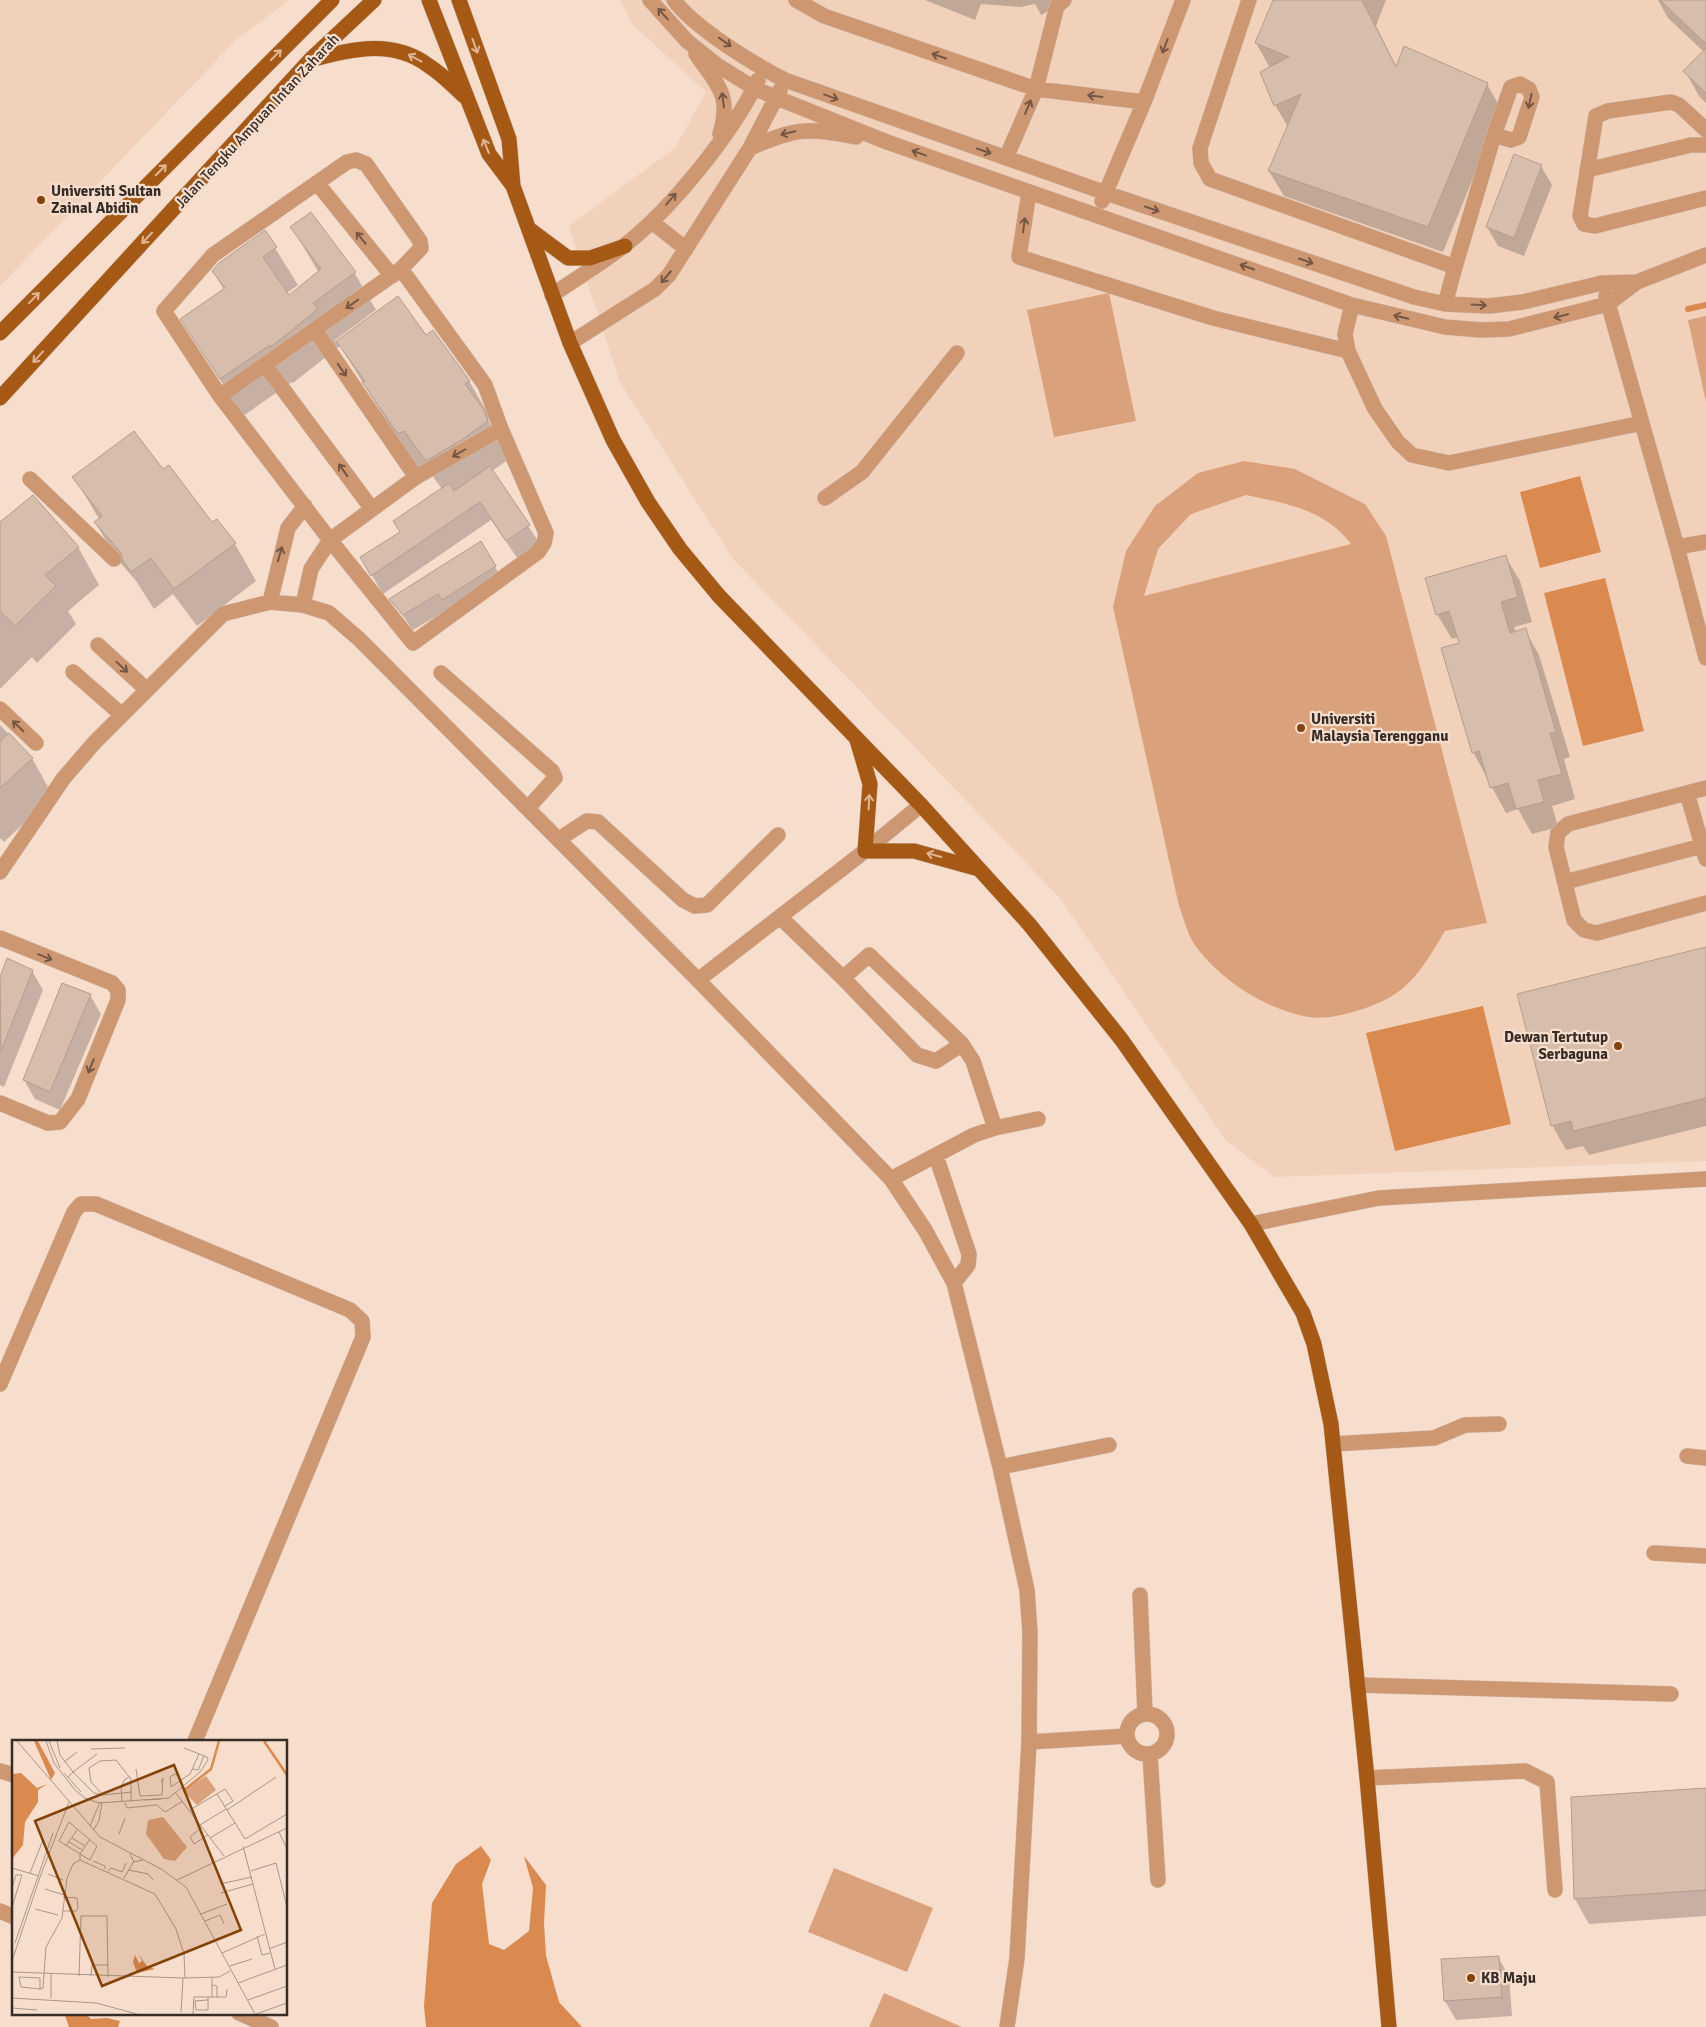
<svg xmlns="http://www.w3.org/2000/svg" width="1706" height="2027" viewBox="0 0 1706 2027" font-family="Signika,sans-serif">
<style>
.built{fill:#f2d1bb}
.green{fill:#daa27c;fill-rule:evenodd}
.water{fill:#da8a4f}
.shadow{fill:#0003}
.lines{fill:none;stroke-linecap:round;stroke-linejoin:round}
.stream{stroke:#da8a4f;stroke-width:6}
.building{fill:#d6bdac;stroke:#b59c8c}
.minor-casing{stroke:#d1baab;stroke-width:16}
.major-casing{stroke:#d1baab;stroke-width:16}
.minor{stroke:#cd9772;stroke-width:15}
.major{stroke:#a55915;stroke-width:15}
.oneway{stroke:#735744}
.oneway2{stroke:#deb595}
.poi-dot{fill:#834308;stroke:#f7ddcc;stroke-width:2}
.labels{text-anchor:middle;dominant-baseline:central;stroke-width:4.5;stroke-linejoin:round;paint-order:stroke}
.street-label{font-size:15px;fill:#372d26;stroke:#f7ddcc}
.poi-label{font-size:15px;font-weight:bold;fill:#372d26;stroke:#f7ddcc;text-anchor:start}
.inset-river{fill:none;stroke:#da8a4f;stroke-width:2.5}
.inset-road{fill:none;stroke:#aa978a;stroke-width:1}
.view{fill:#834308;fill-opacity:0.15;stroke:#834308;stroke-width:2.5}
.inset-edge{fill:none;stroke:#372d26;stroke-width:2.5}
</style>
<rect width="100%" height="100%" fill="#f7ddcc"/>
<path class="built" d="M 0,0 L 290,0 L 238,38 L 0,286 Z
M 620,0 L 1706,0 L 1706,1161 L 1274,1177 L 1226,1141 L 1059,897 L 733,559 L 620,382 L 569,226 L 675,148 L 706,92 L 633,25 Z"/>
<path class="green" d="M 1109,293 L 1136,421 L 1054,437 L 1027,310 Z
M 1706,316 L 1706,402 L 1688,320 Z
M 1244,461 L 1295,469 L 1365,504 L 1386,536 L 1487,923 L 1445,931 C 1430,955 1417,981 1392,996 C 1372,1008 1332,1021 1308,1017 C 1266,1009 1223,982 1197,948 C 1188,937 1184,919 1179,906 L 1113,607 L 1126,551 L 1155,506 L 1198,473 ZM 1246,495 C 1285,503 1326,510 1351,544 L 1144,596 L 1158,549 L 1191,514 Z
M 834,1868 L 933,1908 L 907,1972 L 808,1932 Z
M 884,1993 L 962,2027 L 869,2027 Z"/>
<path class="water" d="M 1580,476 L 1601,552 L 1540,568 L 1520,492 Z
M 1605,578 L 1644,731 L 1583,746 L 1544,593 Z
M 1483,1006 L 1511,1124 L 1395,1151 L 1366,1033 Z
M 481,1846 L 491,1860 L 482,1884 L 489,1944 L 504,1950 L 529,1931 L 533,1888 L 524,1856 L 546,1885 L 544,1923 L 546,1956 L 559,2002 L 582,2027 L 426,2027 L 424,2006 L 432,1903 L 456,1864 Z
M 64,2013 L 85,2013 L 91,2019 L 107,2018 L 120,2021 L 118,2027 L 69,2027 Z"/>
<path class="shadow" d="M 925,0 L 1070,0 L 1041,15 L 1035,4 L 1020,7 L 981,4 L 975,20 Z
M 1274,0 L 1386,0 L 1376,26 L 1397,68 L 1487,84 L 1501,109 L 1443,252 L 1284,196 L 1269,171 L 1288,127 L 1275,105 L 1270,68 L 1256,43 Z
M 1658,0 L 1706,0 L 1706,103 L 1699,96 L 1685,71 L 1704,52 L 1668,18 Z
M 1541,166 L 1552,185 L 1524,256 L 1498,246 L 1487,227 Z
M 292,228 L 354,272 L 376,310 L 335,340 L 336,343 L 398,298 L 426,336 L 469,381 L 491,419 L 488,420 L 509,459 L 492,471 L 540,544 L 518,559 L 491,520 L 383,594 L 362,558 L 401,533 L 442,489 L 426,467 L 421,471 L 386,420 L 340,346 L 293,383 L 292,382 L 243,416 L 182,319 L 224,290 L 213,271 L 265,232 L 298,285 L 287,293 L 289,297 L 319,273 Z
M 163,471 L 212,524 L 217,520 L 235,544 L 256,581 L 197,626 L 173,594 L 154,609 L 136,581 L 117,559 L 95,522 L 99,519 L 74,477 Z
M 0,521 L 78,547 L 99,585 L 68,611 L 76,624 L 37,663 L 32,657 L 0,689 Z
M 480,543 L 505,583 L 448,609 L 413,630 L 391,599 Z
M 1505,556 L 1520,581 L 1532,622 L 1514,627 L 1516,632 L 1525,630 L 1539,655 L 1570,757 L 1564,759 L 1575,799 L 1552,806 L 1558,827 L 1532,834 L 1518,809 L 1506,813 L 1473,752 L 1460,643 L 1458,637 L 1452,639 L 1437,614 Z
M 0,725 L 32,758 L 53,796 L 4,842 L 0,838 Z
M 1706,949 L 1706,1126 L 1589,1155 L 1583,1146 L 1566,1150 L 1552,1125 Z
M 8,960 L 32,971 L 43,990 L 4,1087 L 0,1085 L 0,980 Z
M 90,995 L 101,1014 L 60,1110 L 35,1099 L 24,1080 Z
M 1706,1789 L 1706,1916 L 1589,1924 L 1575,1899 Z
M 1498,1957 L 1509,1976 L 1512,2016 L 1456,2020 L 1445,2001 L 1443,1961 Z"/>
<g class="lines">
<path class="stream" d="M 1688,309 L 1706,305"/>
</g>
<path class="building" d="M 1273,0 L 1362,0 L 1396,67 L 1404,46 L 1488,83 L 1428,227 L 1268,171 L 1301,94 L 1274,106 L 1260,72 L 1289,57 L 1255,43 Z
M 1660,0 L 1706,0 L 1706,44 Z
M 1706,48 L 1706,93 L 1683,71 Z
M 1514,154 L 1542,165 L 1514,238 L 1486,227 Z
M 311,212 L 356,272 L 313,303 L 318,309 L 271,347 L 270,345 L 220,379 L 180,319 L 225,288 L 212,271 L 219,263 L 265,230 L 277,247 L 263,257 L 289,295 L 321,269 L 290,227 Z
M 398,296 L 426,335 L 433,330 L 470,381 L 465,384 L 484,410 L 488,421 L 463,439 L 426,461 L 404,431 L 398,434 L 362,382 L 365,381 L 336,341 Z
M 134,431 L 163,469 L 169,465 L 212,522 L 217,519 L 236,543 L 174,589 L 151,558 L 131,572 L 123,561 L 121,553 L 94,522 L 102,516 L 72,477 Z
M 490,466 L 530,525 L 506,541 L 480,502 L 371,576 L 360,557 L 400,532 L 393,521 L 449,483 L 454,491 Z
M 33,495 L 79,547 L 45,575 L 56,586 L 15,626 L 0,611 L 0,522 Z
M 481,541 L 496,566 L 442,600 L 438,594 L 403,615 L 389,599 Z
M 1506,555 L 1518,597 L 1501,602 L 1510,633 L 1526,628 L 1556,732 L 1550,733 L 1562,774 L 1538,780 L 1544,802 L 1516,809 L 1508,783 L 1490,788 L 1479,751 L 1472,753 L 1441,648 L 1459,643 L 1449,611 L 1436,615 L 1425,578 Z
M 9,733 L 33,758 L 0,788 L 0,741 Z
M 1706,947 L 1706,1098 L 1573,1131 L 1571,1121 L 1551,1126 L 1517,994 Z
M 7,958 L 33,970 L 1,1051 L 0,977 Z
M 62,983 L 91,994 L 50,1092 L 23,1080 Z
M 1706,1788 L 1706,1890 L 1574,1899 L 1571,1797 Z
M 1499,1956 L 1502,1997 L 1444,2001 L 1441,1959 Z"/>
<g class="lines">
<defs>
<path id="minor" d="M 650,0 L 687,41 L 717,65 L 754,88 L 777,98 L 887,142 L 1352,305 L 1445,327 L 1481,330 L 1509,329 L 1608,304 L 1637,282 L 1706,255
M 674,0 C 693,27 755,65 785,80 L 1106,193 L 1414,297 L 1445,304 L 1489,306 L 1523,302 L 1602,283 L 1637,282
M 796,0 L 824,16 L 1036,89 L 1144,102
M 1249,0 L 1200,148 L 1201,163 L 1210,179 L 1455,267 L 1494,135 L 1511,87 L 1520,84 L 1529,89 L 1532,97 L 1519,137 L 1511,140 L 1494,135
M 696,54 C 717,85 732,94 720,134
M 1706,130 L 1679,105 L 1671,102 L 1608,111 L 1596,116 L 1580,216 L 1584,224 L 1595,226 L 1706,198
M 750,148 C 796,128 807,127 856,137
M 1006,158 L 1036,89 L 1057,6 L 1064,0
M 356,160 L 366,164 L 420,241 L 421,248 L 401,269 L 485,385 L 501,429 L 546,533 L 544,543 L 538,552 L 413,643 L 330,540 L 220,396 L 164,311 L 213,255 L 347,162 Z
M 1587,170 L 1691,145 L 1706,145
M 317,183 L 392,276
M 1029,192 L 1019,257 L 1213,318 L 1348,351
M 1102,201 L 1144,102 L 1183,0
M 652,222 L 686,249
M 552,295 C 576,279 602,263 625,245 C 671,209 733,133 758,80
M 1606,296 L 1677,547 L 1706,658
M 1445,304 L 1455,267
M 1352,305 L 1345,334 L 1348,351 L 1375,409 L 1398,442 L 1412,455 L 1449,463 L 1642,423
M 315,330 L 416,477
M 570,343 L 655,289 L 669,275 L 750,148 L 780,90
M 265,365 L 372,509
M 220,396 L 401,269
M 30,479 L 114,559
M 825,498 L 862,472 L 957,353
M 1677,547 L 1706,542
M 270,602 L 288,528 L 305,506
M 303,605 L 311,569 L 330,540 L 416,477 L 501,429
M 98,645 L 147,690
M 73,672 L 122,715
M 441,673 L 552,771 L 555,778 L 528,808
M 0,709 L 36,743
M 1706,788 L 1568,824 L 1558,833 L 1556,847 L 1574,920 L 1584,930 L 1597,933 L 1706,903
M 1687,793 L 1706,859
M 559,839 L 587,821 L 598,822 L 683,900 L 695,906 L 707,905 L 778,835
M 0,872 L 63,779 L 94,743 L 223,614 L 270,602 L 303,605 L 329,613 L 359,639 L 698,980 L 891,1179 L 925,1230 L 954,1283 L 1000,1467 L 1027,1590 L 1030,1633 L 1029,1742 L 1017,1958 L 1007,2027
M 1565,882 L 1702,846
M 780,917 L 843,978 L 869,955 L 962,1044 L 973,1061 L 995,1128
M 0,938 L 112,983 L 118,990 L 118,1000 L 78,1099 L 60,1122 L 48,1123 L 0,1103
M 843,978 L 917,1055 L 936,1061 L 962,1044
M 698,980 L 865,851 L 921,805
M 936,1156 L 969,1254 L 968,1265 L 954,1283
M 891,1179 L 974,1135 L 995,1128 L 1038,1119
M 1251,1224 L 1379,1198 L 1706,1179
M 0,1384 L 74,1212 L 81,1204 L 96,1204 L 350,1310 L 362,1321 L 363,1337 L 195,1741
M 1333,1444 L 1434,1438 L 1465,1425 L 1499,1424
M 1687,1456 L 1706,1458
M 1000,1467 L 1109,1445
M 1654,1553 L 1706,1556
M 1140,1595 L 1145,1713
M 1357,1685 L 1671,1694
M1127 1734a20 20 0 1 1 40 0a20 20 0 1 1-40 0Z
M 1029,1742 L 1127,1736
M 1150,1755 L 1158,1880
M 0,1771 L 14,1775
M 1367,1778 L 1525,1771 L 1547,1782 L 1555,1890
M 0,1911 L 14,1917
M 239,2013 L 271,2027"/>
<path id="major" d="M 429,0 L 489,154 L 513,186
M 459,0 L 509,139 L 513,186 L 570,343 L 613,440 L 648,502 L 680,549 L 719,596 L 921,805 L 1029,924 L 1121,1039 L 1251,1224 L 1303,1313 L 1314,1344 L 1331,1424 L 1367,1778 L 1389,2027
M 314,59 C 354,49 393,39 429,66 C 442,74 453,86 464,96
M 529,229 L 568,258 L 590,258 L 625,246
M 0,333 L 332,0
M 0,398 L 311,59 L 374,0
M 857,740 L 870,784 L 865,851 L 914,851 L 979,869"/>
</defs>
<use href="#minor" class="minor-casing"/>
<use href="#major" class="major-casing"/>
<use href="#minor" class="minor"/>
<use href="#major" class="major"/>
</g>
<defs><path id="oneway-shaft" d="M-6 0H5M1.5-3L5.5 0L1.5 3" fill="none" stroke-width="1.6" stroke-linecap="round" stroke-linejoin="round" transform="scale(1.25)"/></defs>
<g class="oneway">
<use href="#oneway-shaft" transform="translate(663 14) rotate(-132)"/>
<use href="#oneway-shaft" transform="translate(725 42) rotate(35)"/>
<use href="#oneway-shaft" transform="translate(1165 46) rotate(111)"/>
<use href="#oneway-shaft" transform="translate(939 56) rotate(-161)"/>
<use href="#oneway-shaft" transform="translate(1095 96) rotate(-173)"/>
<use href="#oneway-shaft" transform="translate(831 97) rotate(20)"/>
<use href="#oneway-shaft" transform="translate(723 100) rotate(-98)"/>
<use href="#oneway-shaft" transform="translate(1530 101) rotate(102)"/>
<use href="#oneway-shaft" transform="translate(1028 107) rotate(-67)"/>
<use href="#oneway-shaft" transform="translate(788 133) rotate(166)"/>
<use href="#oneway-shaft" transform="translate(984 151) rotate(19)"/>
<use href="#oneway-shaft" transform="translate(919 153) rotate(-160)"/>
<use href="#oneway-shaft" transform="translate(671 199) rotate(-49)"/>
<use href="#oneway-shaft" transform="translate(1152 209) rotate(19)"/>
<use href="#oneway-shaft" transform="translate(1024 225) rotate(-82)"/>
<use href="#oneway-shaft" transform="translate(361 238) rotate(-129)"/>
<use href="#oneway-shaft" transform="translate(1306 261) rotate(19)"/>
<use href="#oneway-shaft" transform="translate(1247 267) rotate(-161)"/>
<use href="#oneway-shaft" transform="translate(666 277) rotate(130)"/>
<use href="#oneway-shaft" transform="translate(352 304) rotate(145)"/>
<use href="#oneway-shaft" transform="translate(1479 305) rotate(3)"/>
<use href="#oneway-shaft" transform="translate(1561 316) rotate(166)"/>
<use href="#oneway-shaft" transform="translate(1401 317) rotate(-166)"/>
<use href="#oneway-shaft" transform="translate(342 370) rotate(55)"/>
<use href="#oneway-shaft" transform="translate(459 453) rotate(150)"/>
<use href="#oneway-shaft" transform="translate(343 470) rotate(-126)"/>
<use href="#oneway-shaft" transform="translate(280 554) rotate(-74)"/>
<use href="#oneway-shaft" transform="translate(122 667) rotate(43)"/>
<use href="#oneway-shaft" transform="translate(18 726) rotate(-136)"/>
<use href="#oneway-shaft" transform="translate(45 957) rotate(22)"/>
<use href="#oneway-shaft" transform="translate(91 1066) rotate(112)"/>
</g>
<g class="oneway2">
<use href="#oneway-shaft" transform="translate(475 46) rotate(70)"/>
<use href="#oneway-shaft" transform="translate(276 55) rotate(-45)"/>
<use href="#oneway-shaft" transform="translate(415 58) rotate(-152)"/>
<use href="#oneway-shaft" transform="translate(486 146) rotate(-112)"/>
<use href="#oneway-shaft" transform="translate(161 170) rotate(-45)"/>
<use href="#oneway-shaft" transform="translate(147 238) rotate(133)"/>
<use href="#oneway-shaft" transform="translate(34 298) rotate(-46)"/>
<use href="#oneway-shaft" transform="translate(38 357) rotate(132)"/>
<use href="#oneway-shaft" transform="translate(869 802) rotate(-87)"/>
<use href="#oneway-shaft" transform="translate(934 855) rotate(-165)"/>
</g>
<g class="poi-dot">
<circle cx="41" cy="200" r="5"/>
<circle cx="1301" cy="728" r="5"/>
<circle cx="1618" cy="1046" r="5"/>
<circle cx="1471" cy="1978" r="5"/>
</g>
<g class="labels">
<g class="street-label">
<text transform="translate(257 121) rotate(-47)">Jalan Tengku Ampuan Intan Zaharah</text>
</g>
<g class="poi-label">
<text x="51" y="191">Universiti Sultan<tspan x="51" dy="17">Zainal Abidin</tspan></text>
<text x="1311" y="719">Universiti<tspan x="1311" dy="17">Malaysia Terengganu</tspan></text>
<text x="1608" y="1037" text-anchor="end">Dewan Tertutup<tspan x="1608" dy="17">Serbaguna</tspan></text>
<text x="1481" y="1978">KB Maju</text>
</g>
</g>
<g transform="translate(12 1740)">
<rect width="275" height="275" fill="#f7ddcc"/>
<path d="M 194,36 L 204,50 L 185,65 L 171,51 ZM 151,77 L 175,107 L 163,121 L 152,119 L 134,94 L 136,80 Z" fill="#daa27c"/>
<path d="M 22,1 L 26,1 L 43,33 L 39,40 ZM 9,33 L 25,48 L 35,44 L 26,50 L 26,62 L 13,82 L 11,105 L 0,119 L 0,34 ZM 123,215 L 127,223 L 130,221 L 127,215 L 135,226 L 143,229 L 125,233 L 121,222 Z" fill="#da8a4f"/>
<path class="inset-river" d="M 252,1 L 275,35M 171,51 L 199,29 L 207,1"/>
<path class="inset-road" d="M 5,1 L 88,97 L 149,129 L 174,147 L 243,274M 34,1 L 42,23 L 63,50 L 73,58 L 87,63 L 157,58 L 188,32 L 196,20 L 195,17 L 172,8M 37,1 L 48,28M 45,1 L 48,15 L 61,32 L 56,37M 79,9 L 113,8M 85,14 L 61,32 L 82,53 L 91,55 L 120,52M 52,22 L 65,12M 124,29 L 128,56 L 150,55 L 151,38 L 149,43M 180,29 L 186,30 L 192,16M 52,33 L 69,52M 168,37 L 163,34 L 158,37 L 159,47 L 178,34 L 187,14M 163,52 L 212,116M 205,54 L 233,99 L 275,74M 91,55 L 79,42 L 77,28 L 88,21 L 104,20 L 119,39 L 119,62M 133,60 L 149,59M 110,61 L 109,47 L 113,39 L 118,37M 113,63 L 115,68 L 144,65M 144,64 L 153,72 L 171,61M 178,70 L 213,49 L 221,61 L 213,66M 215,70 L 264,37M 57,82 L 85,106 L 78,120 L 47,101 ZM 188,85 L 214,69M 78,86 L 88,62M 190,87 L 178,97 L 182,104 L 196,95M 82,89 L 87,81 L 90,62M 267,92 L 275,109M 107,94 L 113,78M 60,98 L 73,106M 198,98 L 223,83M 57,102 L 70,110M 54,106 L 65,90M 231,106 L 263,229M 118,114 L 122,122 L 131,120M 68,120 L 68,114 L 78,99M 81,121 L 93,126 L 93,129M 0,128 L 27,136M 117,130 L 136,134 L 141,140M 96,131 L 99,128 L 110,132 L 114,123M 239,131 L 264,123 L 275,167M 18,133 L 31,100M 36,134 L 51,140M 112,138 L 122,121M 165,140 L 275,88M 208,144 L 240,137M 0,148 L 4,135 L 10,135 L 0,167M 33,149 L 52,155M 209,153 L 241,144M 23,169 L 46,175M 51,171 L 64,171 L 66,168 L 65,158 L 51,157M 189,174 L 215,164M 193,181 L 208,175 L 212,184M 245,196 L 250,215 L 258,213M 3,203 L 41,93M 257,209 L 275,202M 210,213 L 253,194M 0,221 L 28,137 L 57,62M 218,226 L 240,219M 0,232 L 171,238 L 207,237 L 218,231M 67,236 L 69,176 L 95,176 L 96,237M 79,236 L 80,225 L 96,225M 200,238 L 200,257M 226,243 L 275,225M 200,245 L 205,246 L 205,257M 28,249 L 28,238 L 7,237 L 9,247 L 28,249 L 31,248 L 34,207 L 50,178 L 55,138 L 61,124 L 68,120 L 143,154 L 164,189 L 172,214 L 173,238M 0,258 L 84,263 L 125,274M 39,258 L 39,234M 196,260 L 183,261 L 184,270 L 196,270 L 196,257M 236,260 L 275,246M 0,268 L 25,270M 169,272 L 171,238M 181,274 L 182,257 L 214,257 L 215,249M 244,274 L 275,263"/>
<path class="view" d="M 162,25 L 229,190 L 90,246 L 23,81 Z"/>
<rect width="275" height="275" class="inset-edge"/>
</g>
</svg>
